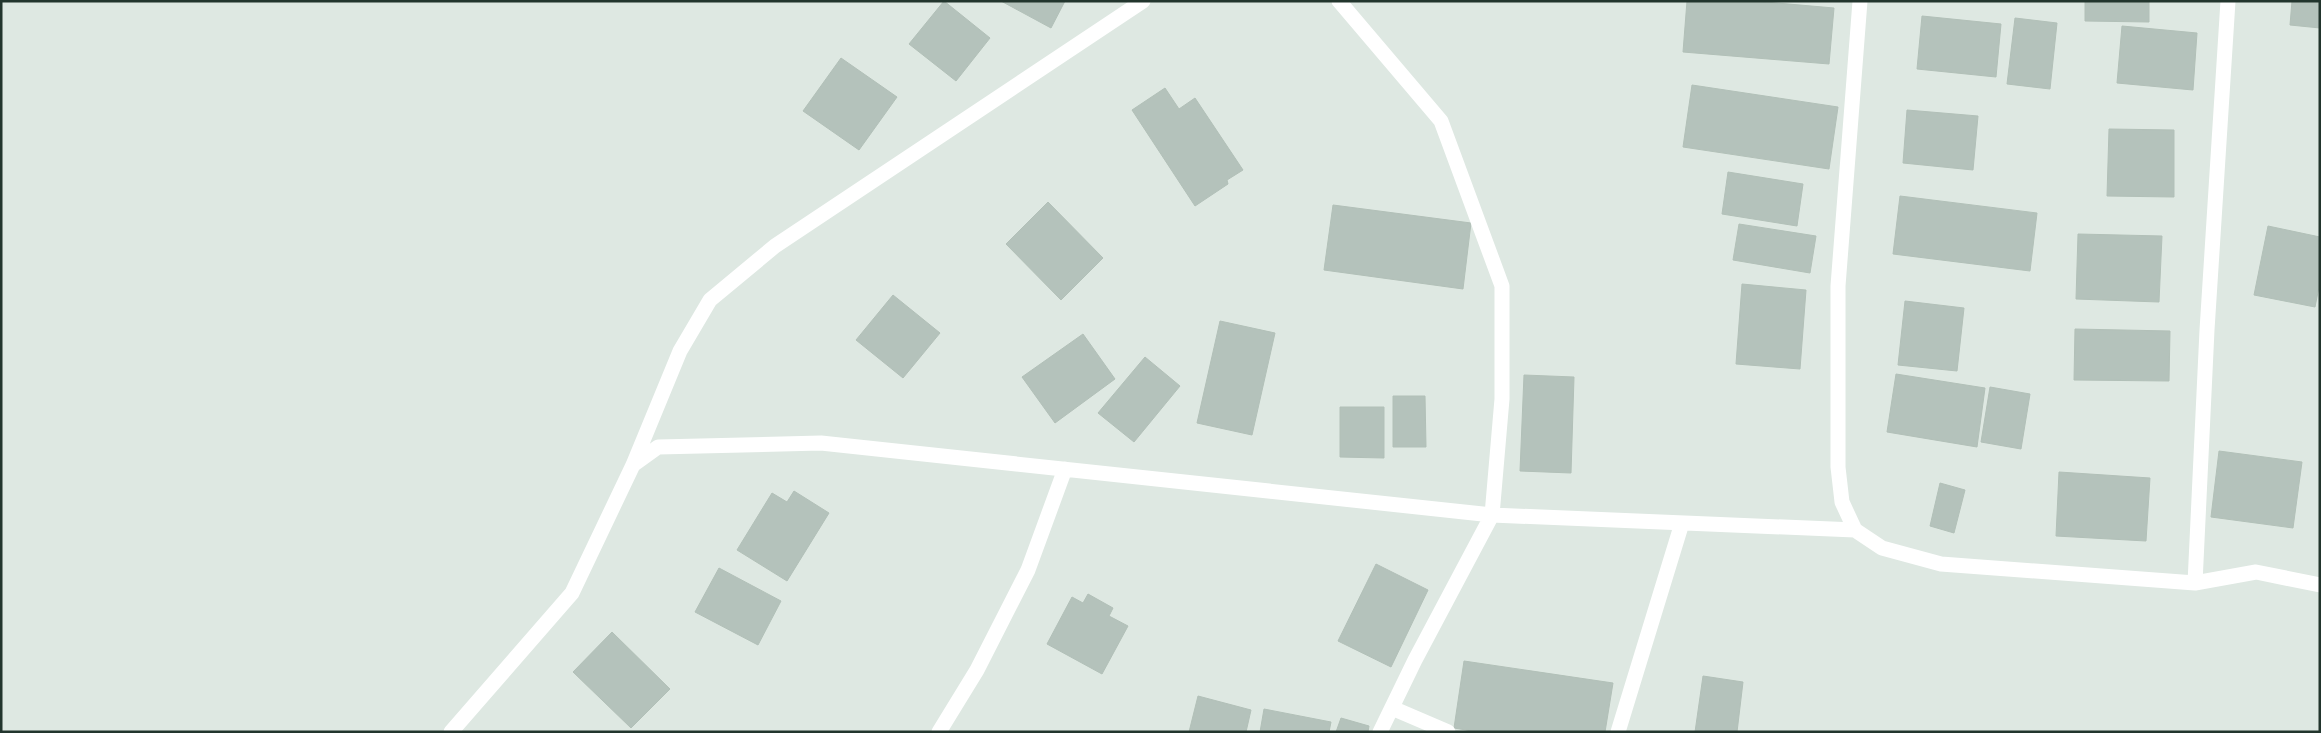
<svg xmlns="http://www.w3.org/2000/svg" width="2321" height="733" viewBox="0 0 2321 733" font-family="Karla,sans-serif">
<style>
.building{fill:#b4c2bb;stroke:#b2c0b8}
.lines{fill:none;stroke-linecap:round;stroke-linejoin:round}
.minor{stroke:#fff;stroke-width:15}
</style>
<rect width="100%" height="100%" fill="#dee8e2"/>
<path class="building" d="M 944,1 L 990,38 L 956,81 L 909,44 Z
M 1001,1 L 1065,1 L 1051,28 Z
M 1687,1 L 1754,1 L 1834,8 L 1829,64 L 1683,52 Z
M 2085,1 L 2149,1 L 2149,22 L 2085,21 Z
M 2292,1 L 2320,1 L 2320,28 L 2290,25 Z
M 1922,16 L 2001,24 L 1996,77 L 1917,69 Z
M 2015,18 L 2057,23 L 2050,89 L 2007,84 Z
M 2122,26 L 2197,33 L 2193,90 L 2117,83 Z
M 841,58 L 897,97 L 859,150 L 803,111 Z
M 1692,85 L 1838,107 L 1829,169 L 1683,147 Z
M 1165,88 L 1179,109 L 1195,98 L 1243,170 L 1227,180 L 1228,184 L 1195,206 L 1132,110 Z
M 1907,110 L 1978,116 L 1973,170 L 1903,163 Z
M 2109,129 L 2174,130 L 2174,197 L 2107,196 Z
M 1728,172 L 1803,184 L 1797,226 L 1722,214 Z
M 1900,196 L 2037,213 L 2030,271 L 1893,254 Z
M 1048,202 L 1103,258 L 1061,300 L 1006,244 Z
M 1333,205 L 1471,223 L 1463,289 L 1324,270 Z
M 1739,224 L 1816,236 L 1810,273 L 1733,260 Z
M 2268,226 L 2320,237 L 2320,282 L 2315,307 L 2254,295 Z
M 2078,234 L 2162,236 L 2159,302 L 2076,299 Z
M 1742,284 L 1806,290 L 1800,369 L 1736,364 Z
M 893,295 L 940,333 L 903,378 L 856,340 Z
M 1905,301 L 1964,308 L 1957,371 L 1898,365 Z
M 1220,321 L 1275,333 L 1252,435 L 1197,423 Z
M 2075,329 L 2170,331 L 2169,381 L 2074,380 Z
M 1083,334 L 1115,379 L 1055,423 L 1022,377 Z
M 1145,357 L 1180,386 L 1134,442 L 1098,413 Z
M 1896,374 L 1985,388 L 1977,447 L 1887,432 Z
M 1524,375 L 1574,377 L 1571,473 L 1520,471 Z
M 1990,387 L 2030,394 L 2021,449 L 1981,442 Z
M 1393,396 L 1425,396 L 1426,447 L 1393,447 Z
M 1340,407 L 1384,407 L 1384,458 L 1340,457 Z
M 2219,451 L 2302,462 L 2293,528 L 2211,517 Z
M 2059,472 L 2150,478 L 2146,541 L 2056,536 Z
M 1940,483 L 1965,490 L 1954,533 L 1930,526 Z
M 794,491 L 829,513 L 787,581 L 737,550 L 772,493 L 787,502 Z
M 1376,564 L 1428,590 L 1391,667 L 1338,641 Z
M 719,568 L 781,601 L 758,645 L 695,612 Z
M 1088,594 L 1113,608 L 1109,616 L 1128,626 L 1102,674 L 1047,644 L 1072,597 L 1083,603 Z
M 612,632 L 670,689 L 631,728 L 573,672 Z
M 1464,661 L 1613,683 L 1605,732 L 1478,732 L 1454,728 Z
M 1703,676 L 1743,682 L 1737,732 L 1695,732 Z
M 1198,696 L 1251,710 L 1246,732 L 1189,732 Z
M 1264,709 L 1331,722 L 1329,732 L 1260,732 Z
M 1341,718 L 1369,726 L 1368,732 L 1336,732 Z"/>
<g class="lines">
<path class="minor" d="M 633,465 L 658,447 L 821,443 L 1492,515 L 1502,399 L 1502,286 L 1441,121 L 1339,1
M 1855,530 L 1842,502 L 1838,467 L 1838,286 L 1860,1
M 2195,583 L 2207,330 L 2228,1
M 1392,708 L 1448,732
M 451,732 L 572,593 L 633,465 L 680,351 L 710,300 L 775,246 L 1143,1
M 939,732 L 977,670 L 1028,570 L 1065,469
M 1380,732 L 1415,660 L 1492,515 L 1855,530 L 1882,548 L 1941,564 L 2195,583 L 2256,572 L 2320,585
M 1618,732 L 1682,523"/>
</g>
<rect width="2321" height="733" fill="none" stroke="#22352d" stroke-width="5"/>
</svg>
